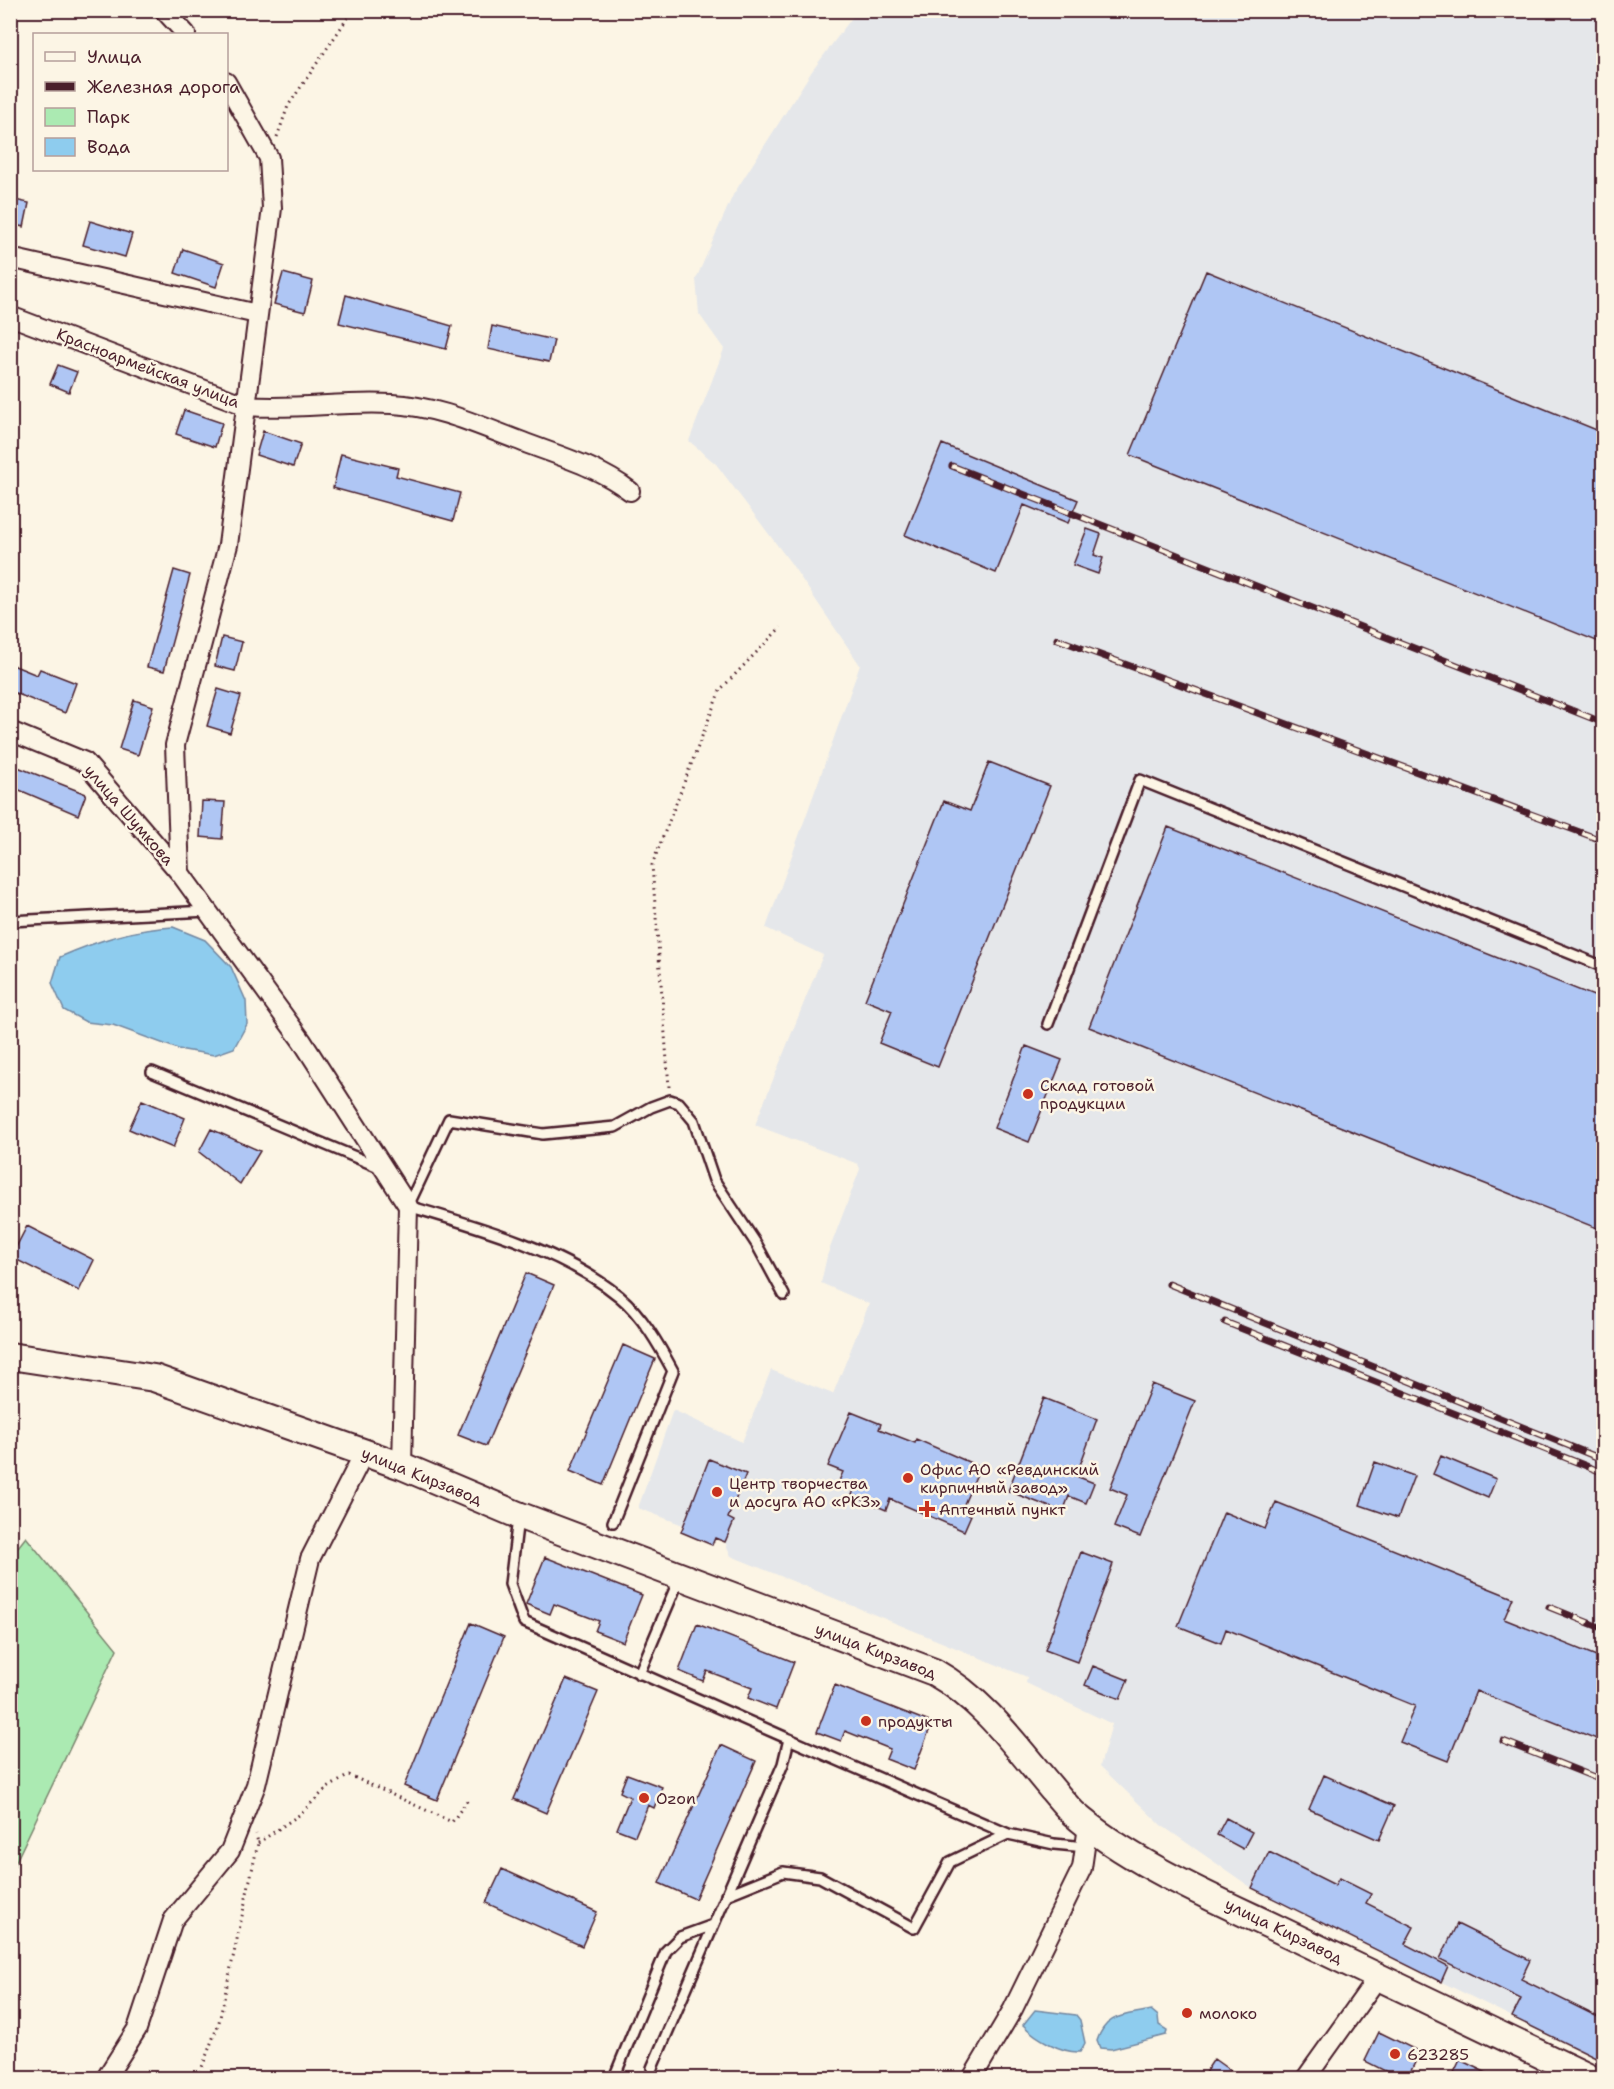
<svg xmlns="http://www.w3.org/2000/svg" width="1614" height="2089" viewBox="0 0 1614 2089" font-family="'Shantell Sans',sans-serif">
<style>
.built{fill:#e5e7ea}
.green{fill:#abeab2;stroke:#7a846e;stroke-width:1.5}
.water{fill:#8eccee;stroke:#7387a0;stroke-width:1.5}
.building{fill:#afc6f4;stroke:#4a1f2b;stroke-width:1.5}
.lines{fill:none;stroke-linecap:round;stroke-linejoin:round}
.lane-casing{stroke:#4a1f2b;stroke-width:14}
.street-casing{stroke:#4a1f2b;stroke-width:22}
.secondary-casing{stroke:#4a1f2b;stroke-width:30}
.path{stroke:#4a1f2b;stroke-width:3;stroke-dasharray:1.5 4.5;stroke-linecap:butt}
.lane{stroke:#fcf5e5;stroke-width:9}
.street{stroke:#fcf5e5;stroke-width:18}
.secondary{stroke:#fcf5e5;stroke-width:26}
.rail-casing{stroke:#4a1f2b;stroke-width:7}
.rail{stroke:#fcf5e5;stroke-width:4.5;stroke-dasharray:14;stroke-linecap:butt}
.poi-dot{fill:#c8321e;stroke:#fcf5e5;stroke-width:2}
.labels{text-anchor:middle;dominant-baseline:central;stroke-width:5;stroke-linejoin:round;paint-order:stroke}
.street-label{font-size:16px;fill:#4a1f2b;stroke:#fcf5e5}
.poi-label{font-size:16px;fill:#4a1f2b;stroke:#fcf5e5;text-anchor:start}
</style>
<rect width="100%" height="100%" fill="#fcf5e5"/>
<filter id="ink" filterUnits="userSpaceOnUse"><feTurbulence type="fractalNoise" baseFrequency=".0167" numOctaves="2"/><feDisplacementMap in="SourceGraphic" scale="12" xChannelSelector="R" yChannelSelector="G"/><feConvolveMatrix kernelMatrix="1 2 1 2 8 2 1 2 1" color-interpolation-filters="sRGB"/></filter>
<g filter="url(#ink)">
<path class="built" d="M 857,11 L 1603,11 L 1603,2062 L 1252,1888 L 1161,1825 L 1100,1766 L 1112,1724 L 1026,1683 L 1027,1677 L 731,1556 L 725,1542 L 715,1539 L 712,1545 L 681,1532 L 683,1525 L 638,1508 L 673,1410 L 742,1442 L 771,1370 L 833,1394 L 869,1304 L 821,1283 L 827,1256 L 860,1169 L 858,1164 L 755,1125 L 823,955 L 766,928 L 860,665 L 790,562 L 716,464 L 689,441 L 724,349 L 699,314 L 696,279 L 733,195 L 812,71 Z"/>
<path class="green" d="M 26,1537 L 117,1649 L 11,1872 L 10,1557 Z"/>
<path class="water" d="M 173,927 L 205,940 L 231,967 L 246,1001 L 247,1024 L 234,1048 L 214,1055 L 178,1049 L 113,1025 L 86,1022 L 64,1010 L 52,983 L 60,957 C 97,941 132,929 173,927 Z
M 1035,2010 L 1076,2015 L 1080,2020 L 1085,2043 L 1080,2052 C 1061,2053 1036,2038 1023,2025 Z
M 1151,2010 L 1158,2016 L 1159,2025 L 1167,2030 L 1166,2035 L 1111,2049 L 1100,2048 L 1097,2041 C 1106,2013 1125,2016 1151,2010 Z"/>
<path class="building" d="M 10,199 L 29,203 L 24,227 L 10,224 Z
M 90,221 L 132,234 L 125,257 L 83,245 Z
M 183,249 L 224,263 L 216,287 L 175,273 Z
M 1206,271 L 1604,433 L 1604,644 L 1130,455 Z
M 283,273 L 313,281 L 305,312 L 274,304 Z
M 346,295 L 452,326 L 446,349 L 339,323 Z
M 492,326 L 554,340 L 549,362 L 488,349 Z
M 58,365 L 77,372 L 69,392 L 50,384 Z
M 184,410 L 222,423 L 215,447 L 176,434 Z
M 263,431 L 301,444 L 293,467 L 256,455 Z
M 942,444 L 1078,500 L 1068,523 L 1024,505 L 996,573 L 905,535 Z
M 341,454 L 398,468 L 396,476 L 460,493 L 453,521 L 333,488 Z
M 1087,529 L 1101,534 L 1094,555 L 1103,558 L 1098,574 L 1073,565 Z
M 174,570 L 190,575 L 164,671 L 147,667 Z
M 222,637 L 242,642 L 235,671 L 215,666 Z
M 10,664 L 37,675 L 40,669 L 76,683 L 65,713 L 10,691 Z
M 218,689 L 241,696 L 230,733 L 207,726 Z
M 134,700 L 153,706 L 138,755 L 119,749 Z
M 989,762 L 1050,786 L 938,1067 L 879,1043 L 892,1011 L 865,1000 L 944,801 L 970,811 Z
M 10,764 L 86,794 L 78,815 L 10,786 Z
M 202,801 L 225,802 L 222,839 L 200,837 Z
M 1168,827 L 1604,1000 L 1604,1231 L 1089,1027 Z
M 1026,1046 L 1062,1060 L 1029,1142 L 994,1128 Z
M 142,1100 L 185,1118 L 173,1148 L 129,1129 Z
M 211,1129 L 260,1151 L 240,1184 L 199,1152 Z
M 27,1226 L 94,1260 L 79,1291 L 11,1257 Z
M 526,1273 L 554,1285 L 486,1446 L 458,1435 Z
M 623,1345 L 655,1359 L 603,1485 L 570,1471 Z
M 1152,1384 L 1195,1401 L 1140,1537 L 1114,1527 L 1127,1495 L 1110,1488 Z
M 1044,1398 L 1097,1419 L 1076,1476 L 1094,1483 L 1086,1503 L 1069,1496 L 1063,1512 L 1008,1491 Z
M 851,1412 L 881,1424 L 879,1429 L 915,1443 L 916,1439 L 980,1467 L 961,1511 L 971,1515 L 964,1531 L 890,1499 L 886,1510 L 852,1495 L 854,1490 L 838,1483 L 843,1472 L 828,1466 Z
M 1441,1456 L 1496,1479 L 1488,1498 L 1433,1474 Z
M 709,1459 L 746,1474 L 728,1518 L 734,1521 L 725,1542 L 715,1538 L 712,1545 L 681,1532 Z
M 1375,1462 L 1414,1476 L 1398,1518 L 1360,1505 Z
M 1276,1502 L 1513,1598 L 1504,1619 L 1604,1659 L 1604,1742 L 1476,1691 L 1448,1761 L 1400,1742 L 1415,1706 L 1226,1629 L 1221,1643 L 1178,1626 L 1224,1512 L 1265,1529 Z
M 1081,1552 L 1113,1564 L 1077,1662 L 1045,1650 Z
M 545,1557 L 642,1595 L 623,1642 L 595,1631 L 599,1621 L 554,1604 L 550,1614 L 526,1604 Z
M 471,1623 L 504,1637 L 437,1800 L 404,1786 Z
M 697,1624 L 794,1662 L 776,1709 L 748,1698 L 752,1688 L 707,1671 L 703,1681 L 679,1671 Z
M 1093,1666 L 1128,1680 L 1120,1699 L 1085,1685 Z
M 566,1679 L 598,1692 L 546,1813 L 514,1799 Z
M 835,1685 L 932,1723 L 914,1770 L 886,1759 L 890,1749 L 845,1731 L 841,1741 L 817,1732 Z
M 721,1745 L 756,1761 L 695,1899 L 659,1883 Z
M 627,1774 L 662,1787 L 654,1808 L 648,1805 L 635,1836 L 617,1829 L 630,1797 L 620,1792 Z
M 1324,1775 L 1394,1806 L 1379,1840 L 1309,1809 Z
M 1226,1818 L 1252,1832 L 1243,1849 L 1217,1835 Z
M 1269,1852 L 1335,1885 L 1339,1878 L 1371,1894 L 1366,1903 L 1414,1927 L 1405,1944 L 1448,1966 L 1441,1982 L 1252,1888 Z
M 502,1869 L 597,1912 L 582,1946 L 486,1903 Z
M 1457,1924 L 1530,1960 L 1521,1979 L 1604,2020 L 1604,2062 L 1512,2017 L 1521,1999 L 1440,1959 Z
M 1379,2032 L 1420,2052 L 1407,2079 L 1401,2079 L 1365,2061 Z
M 1214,2059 L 1242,2079 L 1201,2079 Z
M 1460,2060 L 1499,2079 L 1451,2079 Z"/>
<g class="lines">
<defs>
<path id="lane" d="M 10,921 L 208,911
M 1048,1024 L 1140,780 L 1604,967
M 152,1072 L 379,1167
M 518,1518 L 510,1584 L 524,1622 L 789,1739 L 783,1764 L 652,2068
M 613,1522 L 673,1371 C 659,1345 642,1315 619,1296 C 563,1250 476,1226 408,1206 L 449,1119 L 543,1134 L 615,1127 L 651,1107 L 670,1100 L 679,1103 L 694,1121 L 714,1180 L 757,1245 L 784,1295
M 639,1674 L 680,1577
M 789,1739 L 1008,1834
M 726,1895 L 783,1872 L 820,1877 L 914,1928 L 950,1862 L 1008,1834 L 1054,1844 L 1086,1847
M 614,2078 L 666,1951 L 680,1937 L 713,1925"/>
<path id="street" d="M 164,10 L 186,34
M 10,258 L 257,314
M 10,316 L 247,406 C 296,410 343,401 392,404 C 438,406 480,426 523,442 C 559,456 599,467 630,491
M 10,731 L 85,762 L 180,873 L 302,1041 L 408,1206 L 402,1466
M 180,873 L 175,745 L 228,545 L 272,208 L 269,158 L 226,82
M 106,2078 L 137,2029 L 173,1920 L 230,1851 L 256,1785 L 310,1559 L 364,1453
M 972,2078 L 1013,2009 L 1082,1868 L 1088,1826
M 1306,2078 L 1378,1977"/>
<path id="secondary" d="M 10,1356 L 154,1378 L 402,1466 L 518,1515 L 934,1672 C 994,1706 1027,1764 1073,1813 C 1127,1861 1213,1898 1278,1929 C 1382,1979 1486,2029 1590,2078"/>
</defs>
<use href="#lane" class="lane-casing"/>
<use href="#street" class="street-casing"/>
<use href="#secondary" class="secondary-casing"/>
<path class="path" d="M 277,137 L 288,106 L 353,10
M 669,1087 L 652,865 L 720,690 L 781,627
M 258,1843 L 299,1815 L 326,1789 L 349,1775 L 452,1822 L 469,1798
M 198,2078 L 219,2022 L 258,1843 L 256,1834"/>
<use href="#lane" class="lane"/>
<use href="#street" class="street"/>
<use href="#secondary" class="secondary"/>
<defs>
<path id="rail" d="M 952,466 L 1604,723
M 1057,639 L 1604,841
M 1169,1284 L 1604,1460
M 1225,1322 L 1604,1473
M 1549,1607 L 1604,1629
M 1503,1741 L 1604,1781"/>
</defs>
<use href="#rail" class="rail-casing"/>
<use href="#rail" class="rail"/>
</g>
</g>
<g class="poi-dot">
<circle cx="1028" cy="1094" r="6"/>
<circle cx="908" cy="1478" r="6"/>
<circle cx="717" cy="1492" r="6"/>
<path d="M924 1500h6v6h6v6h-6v6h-6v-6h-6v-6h6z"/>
<circle cx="866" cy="1721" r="6"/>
<circle cx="644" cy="1798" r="6"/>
<circle cx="1187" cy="2013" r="6"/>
<circle cx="1395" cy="2054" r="6"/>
</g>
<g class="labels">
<g class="street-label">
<text transform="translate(148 368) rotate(21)">Красноармейская улица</text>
<text transform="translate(129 815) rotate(49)">улица Шумкова</text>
<text transform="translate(422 1476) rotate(22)">улица Кирзавод</text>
<text transform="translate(876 1651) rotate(21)">улица Кирзавод</text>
<text transform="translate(1284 1931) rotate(26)">улица Кирзавод</text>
</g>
<g class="poi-label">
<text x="1040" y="1085">Склад готовой<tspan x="1040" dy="18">продукции</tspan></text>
<text x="920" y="1469">Офис АО «Ревдинский<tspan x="920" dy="18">кирпичный завод»</tspan></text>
<text x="729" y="1483">Центр творчества<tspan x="729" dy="18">и досуга АО «РКЗ»</tspan></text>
<text x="939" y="1509">Аптечный пункт</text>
<text x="878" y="1721">продукты</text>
<text x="656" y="1798">Ozon</text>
<text x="1199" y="2013">молоко</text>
<text x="1407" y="2054">623285</text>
</g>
</g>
<rect width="1614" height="2089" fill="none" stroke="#fcf5e5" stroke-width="36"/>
<rect x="18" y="18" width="1578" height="2053" fill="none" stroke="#4a1f2b" stroke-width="2" filter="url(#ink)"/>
<rect x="33" y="33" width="195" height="138" fill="#fcf5e5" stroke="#b59f9b" stroke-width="1.5"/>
<rect x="45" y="52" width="30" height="9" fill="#fcf5e5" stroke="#b59f9b" stroke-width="1.5"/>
<text x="87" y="63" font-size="18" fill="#4a1f2b">Улица</text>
<rect x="45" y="82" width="30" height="9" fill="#4a1f2b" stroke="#b59f9b" stroke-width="1.5"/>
<text x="87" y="93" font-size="18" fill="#4a1f2b">Железная дорога</text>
<rect x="45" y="108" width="30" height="18" fill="#abeab2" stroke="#b59f9b" stroke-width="1.5"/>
<text x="87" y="123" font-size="18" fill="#4a1f2b">Парк</text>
<rect x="45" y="138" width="30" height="18" fill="#8eccee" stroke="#b59f9b" stroke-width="1.5"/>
<text x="87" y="153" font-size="18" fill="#4a1f2b">Вода</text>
</svg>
